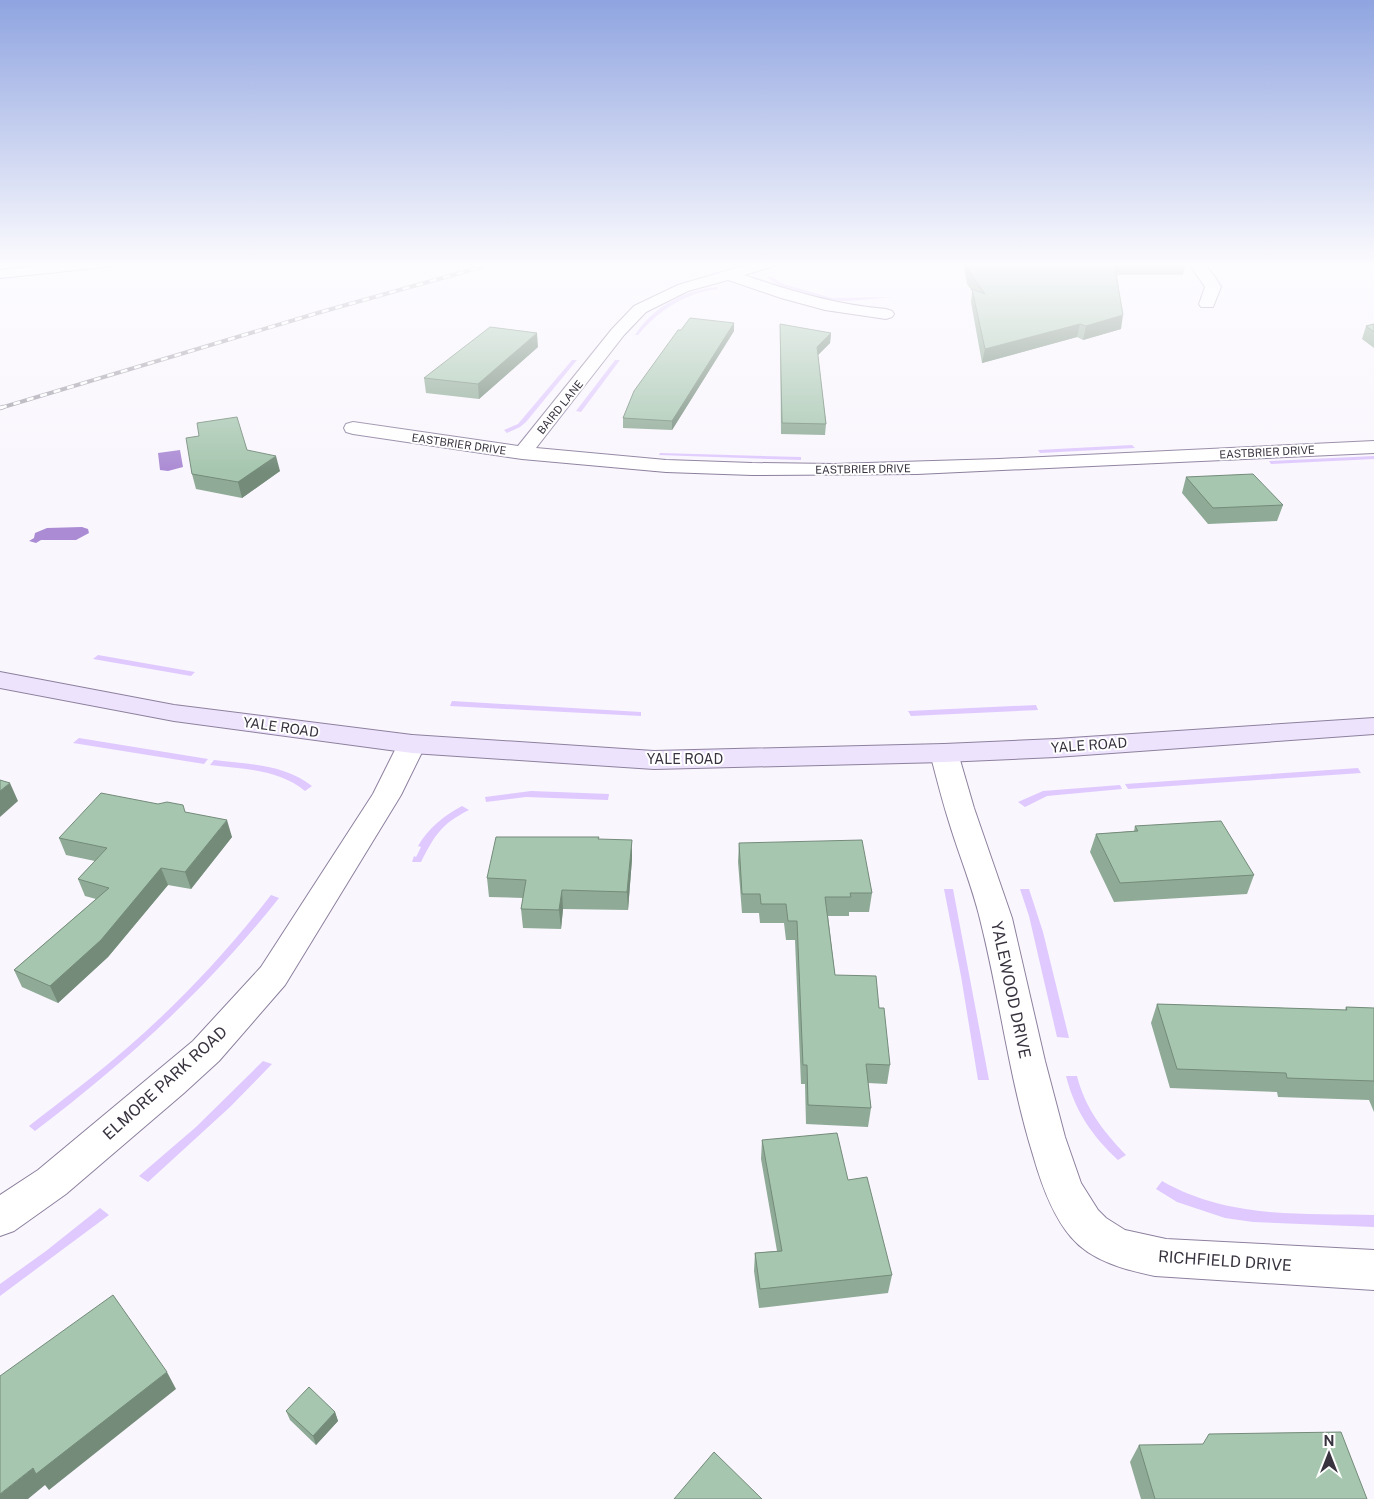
<svg xmlns="http://www.w3.org/2000/svg" width="1374" height="1499" viewBox="0 0 1374 1499" font-family="'Public Sans',sans-serif">
<style>
.green{fill:#dfc9fe}
.water{fill:#ab8bd4}
.lines{fill:none;stroke-linecap:round;stroke-linejoin:round}
.minor-casing{stroke:#8d809e;stroke-width:2}
.tertiary-casing{stroke:#8d809e;stroke-width:2}
.secondary-casing{stroke:#8d809e;stroke-width:2}
.minor{fill:#fff;fill-rule:evenodd}
.tertiary{fill:#fff;fill-rule:evenodd}
.secondary{fill:#eee3fd;fill-rule:evenodd}
.rail-far1-casing{stroke:#a19ea7;stroke-width:4}
.rail-casing{stroke:#a19ea7;stroke-width:4.5}
.rail-far1{stroke:#fff;stroke-width:2.5;stroke-dasharray:7;stroke-linecap:butt}
.rail{stroke:#fff;stroke-width:3;stroke-dasharray:9;stroke-linecap:butt}
.wall{fill:#8faa96}
.shaded-wall{fill:#748b7a}
.building{fill:#a6c6af;stroke:#748b7a}
.labels{text-anchor:middle;dominant-baseline:central;stroke-width:4;stroke-linejoin:round;paint-order:stroke}
.far-street-label{font-size:11px;fill:#38333f;stroke:#fff}
.street-label{font-size:14px;fill:#38333f;stroke:#fff}
.near-street-label{font-size:16px;fill:#38333f;stroke:#fff}
</style>
<rect width="100%" height="100%" fill="#f9f6fd"/>
<path class="green" d="M 767,277 L 772,277 L 783,284 L 832,298 L 894,297 L 847,301 L 828,300 L 778,285 Z
M 718,287 L 718,289 C 685,293 659,310 638,335 L 635,335 C 653,307 684,290 718,287 Z
M 572,360 L 577,360 L 526,422 L 520,427 L 507,433 L 504,430 L 518,424 Z
M 615,360 L 620,360 L 581,412 L 576,411 Z
M 1132,445 L 1135,448 L 1040,453 L 1038,450 Z
M 660,453 L 801,457 L 801,460 L 659,455 Z
M 1374,456 L 1374,459 L 1271,464 L 1269,461 Z
M 98,655 L 195,672 L 191,676 L 93,659 Z
M 452,701 L 641,712 L 641,716 L 450,706 Z
M 1036,705 L 1038,710 L 911,716 L 908,711 Z
M 79,738 L 208,759 L 204,764 L 73,743 Z
M 214,760 C 247,764 285,764 312,786 L 305,791 C 279,769 242,769 210,765 Z
M 1358,768 L 1361,773 L 1128,789 L 1125,784 Z
M 1120,785 L 1122,789 L 1047,796 L 1025,807 L 1018,802 L 1043,791 Z
M 531,791 L 609,794 L 608,800 L 526,797 L 486,802 L 485,797 Z
M 462,806 L 469,810 C 441,824 435,835 421,862 L 412,862 L 414,856 L 416,857 L 421,847 L 418,846 C 429,827 444,816 462,806 Z
M 944,889 L 953,889 L 989,1080 L 978,1080 L 961,976 Z
M 1020,889 L 1029,889 L 1043,932 L 1069,1038 L 1057,1037 L 1029,916 Z
M 271,895 L 279,898 C 206,990 128,1060 35,1131 L 29,1126 C 62,1100 96,1075 127,1048 C 180,1002 228,951 271,895 Z
M 263,1061 L 272,1064 L 230,1107 L 148,1182 L 139,1176 L 196,1127 Z
M 1066,1076 L 1077,1076 C 1085,1108 1103,1131 1126,1155 L 1118,1160 C 1092,1136 1075,1111 1066,1076 Z
M 1162,1181 C 1229,1219 1299,1213 1374,1215 L 1374,1227 L 1253,1222 L 1225,1218 L 1177,1202 L 1156,1189 Z
M 100,1208 L 109,1215 L 0,1296 L 0,1284 L 46,1251 Z"/>
<path class="water" d="M 180,450 L 183,467 L 168,471 L 160,470 L 158,453 Z
M 82,527 L 88,529 L 89,533 L 76,540 L 41,540 L 36,543 L 29,541 L 34,538 L 35,533 L 47,528 Z"/>
<g class="lines">
<defs>
<path id="minor" d="M 71,262 L 123,262 L 116,266 L 0,278 L 0,270 Z
M 756,262 L 780,262 L 778,265 L 744,275 C 791,291 836,305 886,309 L 892,311 L 894,314 L 892,317 L 886,319 L 825,310 L 781,298 L 728,280 L 688,291 L 646,312 L 624,335 L 536,448 L 666,460 L 752,463 L 834,464 L 999,459 L 1374,441 L 1374,453 L 917,474 L 752,475 L 666,472 L 522,459 L 353,434 L 346,432 L 344,428 L 346,424 L 353,422 L 518,446 L 612,329 L 634,306 L 678,285 Z
M 1188,262 L 1203,262 L 1215,277 L 1221,287 L 1213,307 L 1201,307 L 1199,304 L 1205,287 Z
M 944,744 L 954,747 L 958,753 L 974,808 L 1012,918 L 1045,1061 L 1065,1137 L 1081,1183 L 1098,1210 L 1106,1218 L 1125,1230 L 1166,1239 L 1374,1250 L 1374,1290 L 1155,1276 C 1126,1270 1091,1261 1071,1237 C 1052,1215 1041,1183 1033,1155 C 1009,1078 1000,998 980,919 C 972,886 959,855 949,822 C 942,800 936,776 930,753 L 934,747 Z"/>
<path id="tertiary" d="M 412,735 L 422,738 L 426,744 L 401,795 L 285,985 L 219,1061 L 184,1093 L 66,1194 L 14,1231 L 0,1236 L 0,1195 L 38,1170 L 193,1041 L 261,967 L 373,794 L 398,744 L 402,738 Z"/>
<path id="secondary" d="M 0,672 L 174,705 L 412,735 L 654,751 L 944,744 L 1056,739 L 1374,718 L 1374,734 L 1056,757 L 944,762 L 654,769 L 412,753 L 174,721 L 0,688 Z"/>
</defs>
<use href="#minor" class="minor-casing"/>
<use href="#tertiary" class="tertiary-casing"/>
<use href="#secondary" class="secondary-casing"/>
<use href="#minor" class="minor"/>
<use href="#tertiary" class="tertiary"/>
<use href="#secondary" class="secondary"/>
<defs>
<path id="rail-far1" d="M 0,408 L 321,312 L 499,262"/>
<path id="rail" d="M 0,408 L 3,407"/>
</defs>
<use href="#rail-far1" class="rail-far1-casing"/>
<use href="#rail" class="rail-casing"/>
<use href="#rail-far1" class="rail-far1"/>
<use href="#rail" class="rail"/>
</g>
<path class="wall" d="M 963,262 L 1186,262 L 1183,275 L 1117,275 L 1121,329 L 1083,340 L 1077,337 L 982,363 L 971,302 L 972,291 L 967,284 Z
M 734,323 L 734,331 L 672,430 L 623,428 L 623,418 L 681,330 Z
M 780,324 L 831,333 L 830,343 L 818,355 L 826,424 L 825,435 L 781,434 Z
M 1374,324 L 1374,348 L 1362,339 L 1366,326 Z
M 538,347 L 479,399 L 426,393 L 424,378 Z
M 247,450 L 280,471 L 242,498 L 196,489 L 192,474 Z
M 1186,477 L 1283,505 L 1277,521 L 1208,524 L 1182,493 Z
M 185,812 L 232,837 L 191,889 L 168,885 L 108,957 L 58,1003 L 22,987 L 14,970 L 96,899 L 85,896 L 78,879 L 95,861 L 66,855 L 59,838 Z
M 1135,826 L 1254,875 L 1247,894 L 1114,902 L 1090,852 L 1096,834 L 1134,831 Z
M 599,839 L 632,859 L 628,910 L 563,909 L 561,929 L 523,928 L 521,909 L 523,898 L 489,897 L 487,878 Z
M 739,843 L 872,893 L 869,912 L 849,912 L 849,916 L 828,916 L 835,975 L 879,1008 L 890,1065 L 887,1084 L 868,1083 L 871,1108 L 868,1127 L 806,1124 L 805,1084 L 801,1084 L 795,940 L 786,940 L 784,923 L 760,923 L 759,913 L 742,913 L 738,862 Z
M 1157,1004 L 1345,1010 L 1346,1007 L 1374,1008 L 1374,1112 L 1369,1100 L 1278,1097 L 1277,1092 L 1170,1088 L 1151,1023 Z
M 762,1140 L 848,1180 L 892,1275 L 888,1293 L 759,1308 L 754,1271 L 755,1253 L 777,1251 L 761,1159 Z
M 286,1411 L 335,1412 L 338,1421 L 316,1445 L 290,1420 Z
M 1139,1445 L 1367,1499 L 1141,1499 L 1130,1462 Z"/>
<path class="shaded-wall" d="M 1123,315 L 1121,329 L 1083,340 L 1086,326 Z
M 734,323 L 734,331 L 672,430 L 672,421 Z
M 1080,324 L 1077,337 L 982,363 L 985,349 Z
M 537,333 L 538,347 L 479,399 L 478,384 Z
M 831,333 L 830,343 L 816,357 L 817,347 Z
M 276,456 L 280,471 L 242,498 L 238,482 Z
M 10,783 L 18,801 L 0,817 L 0,791 Z
M 227,820 L 232,837 L 191,889 L 185,872 Z
M 632,840 L 632,859 L 628,910 L 627,892 Z
M 161,868 L 168,885 L 108,957 L 58,1003 L 50,986 Z
M 562,890 L 563,909 L 561,929 L 559,910 Z
M 167,1372 L 176,1389 L 49,1490 L 45,1485 L 28,1499 L 0,1499 L 0,1494 L 33,1468 Z
M 335,1412 L 338,1421 L 316,1445 L 313,1436 Z"/>
<path class="building" d="M 967,262 L 1114,262 L 1123,315 L 1086,326 L 1080,324 L 985,349 L 972,289 L 985,294 L 969,271 Z
M 690,318 L 734,323 L 672,421 L 623,418 L 634,391 L 678,330 L 681,330 Z
M 780,324 L 831,333 L 817,347 L 826,424 L 782,423 Z
M 1374,324 L 1374,332 L 1366,326 Z
M 490,327 L 537,333 L 478,384 L 424,378 Z
M 237,417 L 247,450 L 276,456 L 238,482 L 192,474 L 186,438 L 199,436 L 197,423 Z
M 1253,474 L 1283,505 L 1213,508 L 1186,477 Z
M 0,780 L 10,783 L 0,791 Z
M 101,793 L 158,804 L 167,802 L 183,805 L 185,812 L 227,820 L 185,872 L 161,868 L 101,940 L 50,986 L 14,970 L 109,888 L 78,879 L 107,848 L 59,838 Z
M 1221,821 L 1254,875 L 1120,883 L 1096,834 L 1138,831 L 1135,826 Z
M 496,837 L 599,837 L 598,839 L 632,840 L 627,892 L 562,890 L 559,910 L 521,909 L 526,880 L 487,878 Z
M 862,840 L 872,893 L 850,893 L 851,897 L 825,897 L 835,975 L 876,976 L 879,1008 L 884,1008 L 890,1065 L 866,1064 L 871,1108 L 808,1105 L 807,1065 L 803,1065 L 797,921 L 788,921 L 786,904 L 761,904 L 760,894 L 742,894 L 739,843 Z
M 1157,1004 L 1347,1010 L 1346,1007 L 1374,1008 L 1374,1081 L 1287,1078 L 1286,1073 L 1177,1069 Z
M 837,1133 L 848,1180 L 867,1177 L 892,1275 L 760,1289 L 755,1253 L 782,1251 L 762,1140 Z
M 113,1295 L 167,1372 L 36,1474 L 33,1468 L 0,1494 L 0,1376 Z
M 309,1387 L 335,1412 L 313,1436 L 286,1411 Z
M 1341,1432 L 1367,1499 L 1155,1499 L 1139,1445 L 1203,1444 L 1209,1434 Z
M 714,1452 L 762,1499 L 674,1499 Z"/>
<linearGradient id="sky" x2="0" y2="1"><stop stop-color="#8fa4e0"/><stop offset="0.56" stop-color="#fcfbfe"/><stop offset="1" stop-color="#fcfbfe" stop-opacity="0"/></linearGradient>
<rect width="1374" height="472" fill="url(#sky)"/>
<g class="labels">
<g class="far-street-label">
<text transform="translate(560 407) rotate(-51)">BAIRD LANE</text>
<text transform="translate(459 444) rotate(8)">EASTBRIER DRIVE</text>
<text transform="translate(1267 452) rotate(-3)">EASTBRIER DRIVE</text>
<text transform="translate(863 469) rotate(-1)">EASTBRIER DRIVE</text>
</g>
<g class="street-label">
<text transform="translate(281 727) rotate(8)">YALE ROAD</text>
<text transform="translate(1089 745) rotate(-4)">YALE ROAD</text>
<text x="685" y="759">YALE ROAD</text>
</g>
<g class="near-street-label">
<text transform="translate(1011 990) rotate(78)">YALEWOOD DRIVE</text>
<text transform="translate(165 1083) rotate(-42)">ELMORE PARK ROAD</text>
<text transform="translate(1225 1261) rotate(4)">RICHFIELD DRIVE</text>
</g>
</g>
<g transform="translate(1329 1454)" stroke="#ffffff" stroke-width="4" paint-order="stroke">
<path d="M0-4L9 19L0 12L-9 19Z" fill="#38333f"/>
<text y="-8" font-size="14" font-weight="bold" text-anchor="middle" fill="#38333f">N</text>
</g>
</svg>
